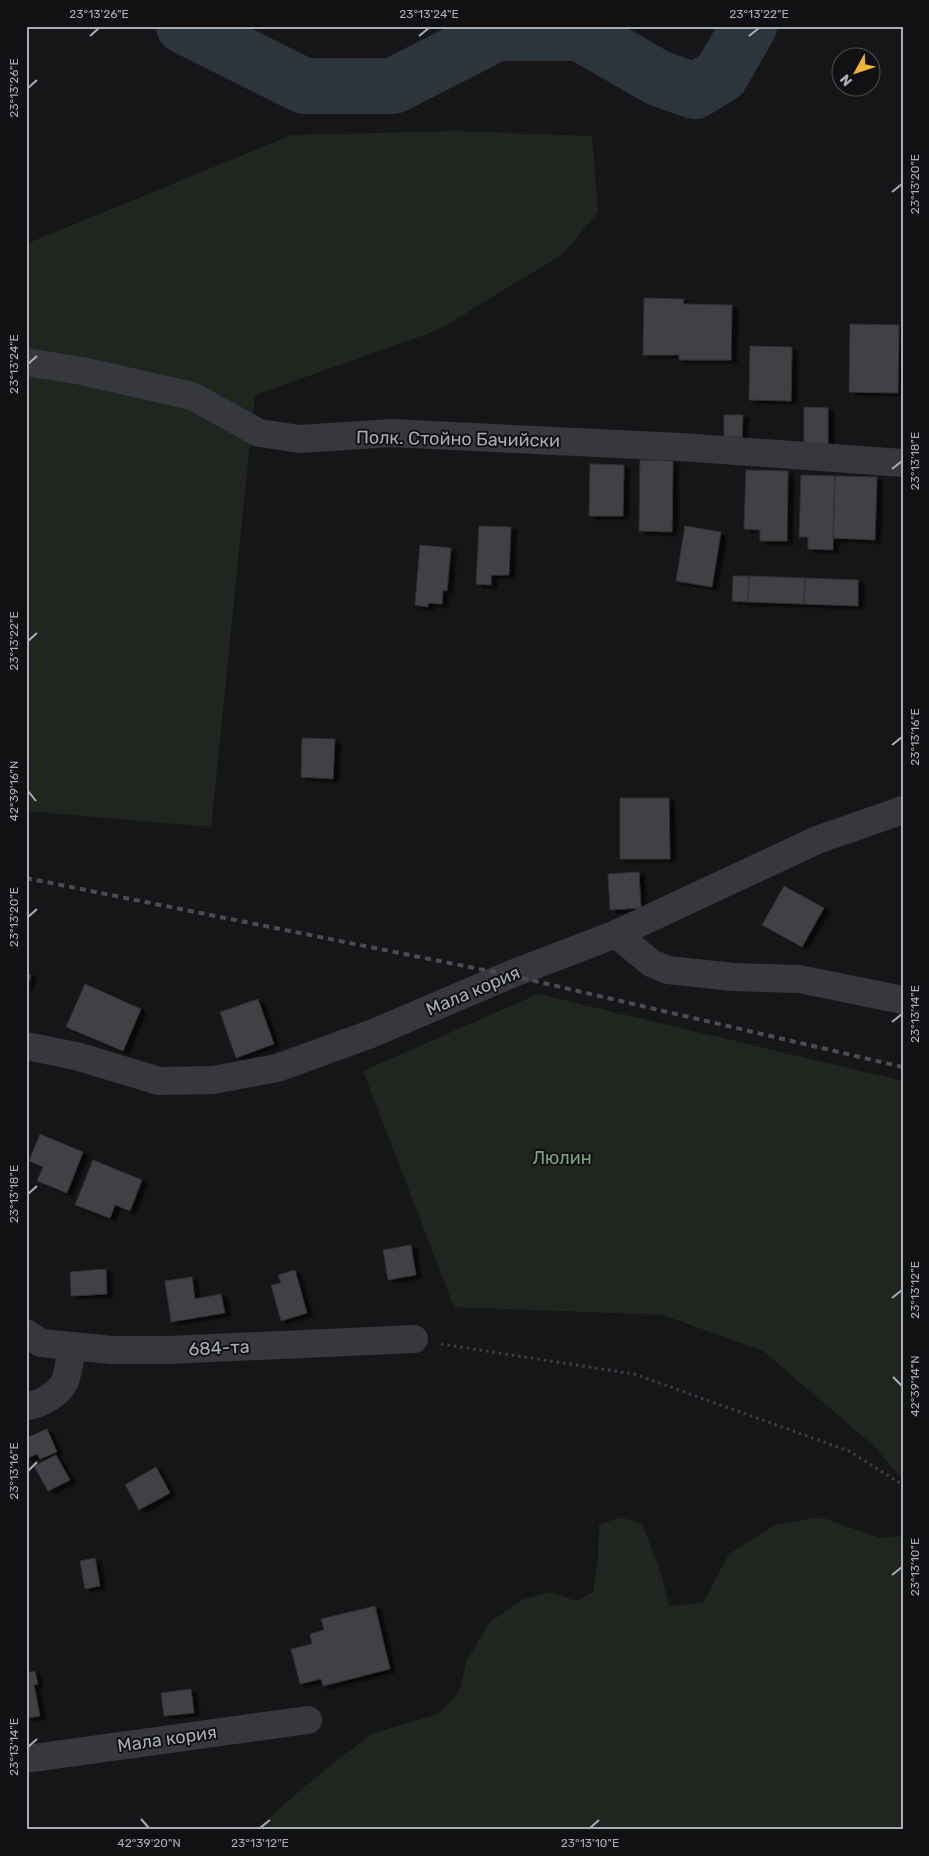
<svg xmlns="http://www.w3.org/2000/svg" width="929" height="1856" viewBox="0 0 929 1856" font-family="Rubik,sans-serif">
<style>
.green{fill:#1e261f}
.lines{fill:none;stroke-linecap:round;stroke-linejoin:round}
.stream{stroke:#2c353c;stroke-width:9}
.river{stroke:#2c353c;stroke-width:56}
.building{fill:#404145;stroke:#303034;filter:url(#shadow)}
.path{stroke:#3d3f44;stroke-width:3;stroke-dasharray:2.5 4;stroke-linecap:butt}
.minor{stroke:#37383d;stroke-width:28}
.rail{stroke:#4a4c52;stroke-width:4;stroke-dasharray:6 5;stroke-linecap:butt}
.ticks{fill:none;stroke:#a8adb8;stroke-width:2}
.labels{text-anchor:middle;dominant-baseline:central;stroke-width:4;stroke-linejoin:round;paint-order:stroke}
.street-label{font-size:18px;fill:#a8adb8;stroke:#111113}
.park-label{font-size:18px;fill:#7fa381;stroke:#111113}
.neatline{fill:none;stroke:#a8adb8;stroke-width:2}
.ticks-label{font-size:12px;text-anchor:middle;fill:#a8adb8}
</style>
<defs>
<filter id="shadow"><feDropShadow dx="5.5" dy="3" stdDeviation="1" flood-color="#0009"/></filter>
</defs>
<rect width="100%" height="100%" fill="#161618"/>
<path class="green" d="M 455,131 L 592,136 L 598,212 L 563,254 L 438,330 L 255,395 L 211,827 L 26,811 L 26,244 L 292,135 Z
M 538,994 L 903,1081 L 903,1480 L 874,1446 L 763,1351 L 663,1315 L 454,1307 L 363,1071 Z
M 620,1517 L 642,1524 L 660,1570 L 669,1606 L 703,1603 L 729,1554 L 775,1525 L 820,1517 L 880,1538 L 903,1536 L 903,1830 L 255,1830 L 310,1782 L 371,1734 L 438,1714 L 459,1692 L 467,1660 L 490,1622 L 522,1600 L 550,1592 L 576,1601 L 593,1592 L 598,1557 L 599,1525 Z"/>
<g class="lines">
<path class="stream" d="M 233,51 L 249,26"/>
<path class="river" d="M 184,26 L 304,86 L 393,86 L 497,33 L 580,33 L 658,78 L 695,91 L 721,75 L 749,26"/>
</g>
<path class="building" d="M 644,298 L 684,299 L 683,304 L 732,305 L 731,360 L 679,360 L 679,355 L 643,355 Z
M 850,324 L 899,325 L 898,393 L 849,392 Z
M 750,346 L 792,347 L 791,401 L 749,400 Z
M 804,407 L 828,408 L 828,444 L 804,444 Z
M 724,415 L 743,415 L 742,437 L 724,436 Z
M 640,460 L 673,461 L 672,532 L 639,531 Z
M 590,464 L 624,465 L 623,516 L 589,516 Z
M 746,470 L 788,471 L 787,541 L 760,541 L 760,530 L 744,529 Z
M 801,475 L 835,476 L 833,550 L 808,549 L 808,537 L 799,537 Z
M 835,476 L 877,477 L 875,540 L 833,538 Z
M 479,526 L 511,527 L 509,575 L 491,575 L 491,585 L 476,584 Z
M 685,526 L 721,532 L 712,587 L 676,581 Z
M 420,545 L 451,548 L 447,591 L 443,590 L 442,604 L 428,603 L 428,607 L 415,605 Z
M 733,576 L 749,576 L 748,602 L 732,601 Z
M 749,576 L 805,578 L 804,604 L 748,602 Z
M 805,578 L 858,580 L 858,606 L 804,604 Z
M 302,738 L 335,739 L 333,779 L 301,777 Z
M 620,798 L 669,798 L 670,859 L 620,859 Z
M 639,872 L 641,908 L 610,910 L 608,874 Z
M 784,886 L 824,908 L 802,947 L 762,925 Z
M 26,973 L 31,975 L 26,990 Z
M 85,984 L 141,1009 L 123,1051 L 66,1027 Z
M 258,999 L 274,1044 L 236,1058 L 220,1012 Z
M 40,1134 L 83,1152 L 67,1193 L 37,1181 L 43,1167 L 29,1161 Z
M 93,1160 L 142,1180 L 130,1211 L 115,1205 L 110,1218 L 75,1205 Z
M 411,1245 L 416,1275 L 388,1280 L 383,1250 Z
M 106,1269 L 107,1294 L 71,1296 L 70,1272 Z
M 295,1270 L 307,1313 L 281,1321 L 271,1285 L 281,1283 L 278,1275 Z
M 192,1277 L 195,1299 L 221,1294 L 225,1313 L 171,1322 L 165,1281 Z
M 47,1429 L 57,1452 L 40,1459 L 37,1454 L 26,1459 L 26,1438 Z
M 56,1455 L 70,1480 L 48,1491 L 34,1466 Z
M 156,1467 L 170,1493 L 139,1510 L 125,1485 Z
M 95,1558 L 100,1586 L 85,1589 L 80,1561 Z
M 375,1606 L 390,1669 L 323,1686 L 321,1679 L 300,1684 L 291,1649 L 312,1644 L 310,1634 L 324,1630 L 321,1619 Z
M 35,1671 L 38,1684 L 34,1685 L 40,1716 L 26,1718 L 26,1673 Z
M 191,1689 L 194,1713 L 164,1716 L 161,1693 Z"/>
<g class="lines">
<path class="path" d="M 441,1344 L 634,1374 L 849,1451 L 903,1485"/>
<path class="minor" d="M 26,362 L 82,371 L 192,396 L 259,433 L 300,439 L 391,433 L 681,447 L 903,463
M 616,934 L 651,963 L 668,970 L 733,977 L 799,979 L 903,1000
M 26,1046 L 76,1056 L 159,1081 L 213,1080 L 277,1068 L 371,1034 L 509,975 L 616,934 L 817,840 L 903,810
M 26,1333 L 41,1343 L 112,1350 L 168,1350 L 414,1339
M 26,1406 C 39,1406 60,1393 65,1381 C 69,1370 70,1357 72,1346
M 26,1759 L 308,1720"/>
<path class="rail" d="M 26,878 L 509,975 L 903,1067"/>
</g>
<path class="ticks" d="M 90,36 L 99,28M 419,36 L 429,28M 749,36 L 759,28M 28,88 L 37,80M 892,192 L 902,184M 28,364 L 37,356M 892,469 L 902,461M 28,641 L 37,633M 892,745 L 902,737M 28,791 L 36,801M 28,917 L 37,909M 892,1022 L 902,1014M 28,1194 L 37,1186M 892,1298 L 902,1290M 893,1377 L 902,1386M 28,1471 L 37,1462M 892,1575 L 902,1567M 28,1747 L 37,1739M 141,1819 L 149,1828M 260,1828 L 270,1820M 590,1828 L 599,1820"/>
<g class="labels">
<g class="street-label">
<text transform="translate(458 439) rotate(1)">Полк. Стойно Бачийски</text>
<text transform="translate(473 991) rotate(-23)">Мала кория</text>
<text transform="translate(219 1348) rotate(-3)">684-та</text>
<text transform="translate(167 1739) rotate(-8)">Мала кория</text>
</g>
<g class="park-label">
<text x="562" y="1158">Люлин</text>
</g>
</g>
<rect width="929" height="1856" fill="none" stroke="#111113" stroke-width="55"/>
<g transform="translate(856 72) rotate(230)"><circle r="24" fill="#111113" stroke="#4d4f55"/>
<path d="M0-4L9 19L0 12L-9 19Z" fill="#f2b134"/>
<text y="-8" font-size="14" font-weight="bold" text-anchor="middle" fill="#a8adb8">N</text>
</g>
<rect x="28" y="28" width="874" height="1800" class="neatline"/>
<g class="ticks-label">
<text x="99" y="18">23°13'26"E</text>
<text x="429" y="18">23°13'24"E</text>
<text x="759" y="18">23°13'22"E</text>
<text transform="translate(14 88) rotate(-90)" y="4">23°13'26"E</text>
<text transform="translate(915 184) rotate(-90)" y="4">23°13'20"E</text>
<text transform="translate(14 364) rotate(-90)" y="4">23°13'24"E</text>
<text transform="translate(915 461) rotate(-90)" y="4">23°13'18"E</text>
<text transform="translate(14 641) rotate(-90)" y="4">23°13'22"E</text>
<text transform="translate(915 737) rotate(-90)" y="4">23°13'16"E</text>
<text transform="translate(14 791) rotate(-90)" y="4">42°39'16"N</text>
<text transform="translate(14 917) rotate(-90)" y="4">23°13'20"E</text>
<text transform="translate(915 1014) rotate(-90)" y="4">23°13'14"E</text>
<text transform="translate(14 1194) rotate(-90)" y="4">23°13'18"E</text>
<text transform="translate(915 1290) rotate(-90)" y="4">23°13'12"E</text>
<text transform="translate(915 1386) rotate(-90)" y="4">42°39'14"N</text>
<text transform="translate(14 1471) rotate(-90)" y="4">23°13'16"E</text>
<text transform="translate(915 1567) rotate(-90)" y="4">23°13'10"E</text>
<text transform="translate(14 1747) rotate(-90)" y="4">23°13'14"E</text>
<text x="149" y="1847">42°39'20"N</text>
<text x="260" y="1847">23°13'12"E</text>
<text x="590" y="1847">23°13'10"E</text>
</g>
</svg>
